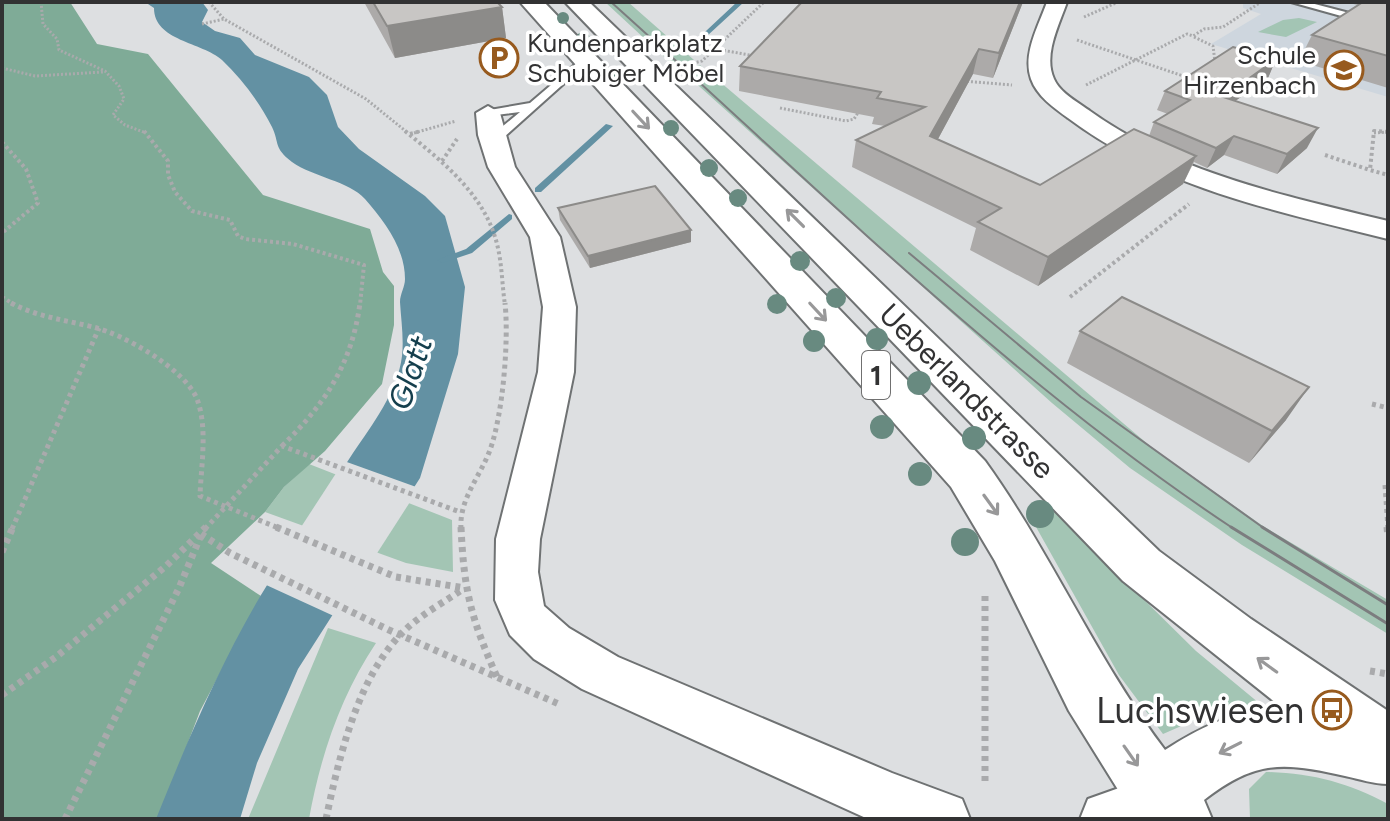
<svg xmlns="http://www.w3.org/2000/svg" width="1390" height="821" viewBox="0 0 1390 821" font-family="Figtree,sans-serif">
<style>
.built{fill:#ced6de}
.green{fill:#a3c5b4}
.forest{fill:#7fab97}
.water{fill:#6391a3}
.pier{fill:#dddfe1}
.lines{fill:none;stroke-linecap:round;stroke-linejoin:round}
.stream{fill:#6391a3;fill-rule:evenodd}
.lane-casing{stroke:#6f7273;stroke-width:4}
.street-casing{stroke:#6f7273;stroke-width:4}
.primary-casing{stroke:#6f7273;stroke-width:4}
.path-far3{stroke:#a9aaac;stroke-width:3;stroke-dasharray:2 2;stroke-linecap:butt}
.path-far2{stroke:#a9aaac;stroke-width:4;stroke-dasharray:3 3;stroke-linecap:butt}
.path-far1{stroke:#a9aaac;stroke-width:5;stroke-dasharray:4 4;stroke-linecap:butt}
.path{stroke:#a9aaac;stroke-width:7;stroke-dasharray:5 5;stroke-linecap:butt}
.lane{fill:#fff;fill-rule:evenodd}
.street{fill:#fff;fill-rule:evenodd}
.primary{fill:#fff;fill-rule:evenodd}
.tram-far1{stroke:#7c7d7f;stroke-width:2}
.tram{stroke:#7c7d7f;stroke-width:3}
.tree{fill:#688a80}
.wall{fill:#acaaa9}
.shaded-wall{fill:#8c8b89}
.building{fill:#c8c6c4;stroke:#8c8b89;stroke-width:2}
.oneway{stroke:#989899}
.labels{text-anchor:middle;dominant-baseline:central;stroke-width:7;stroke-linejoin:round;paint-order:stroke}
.far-poi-label{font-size:26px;fill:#323233;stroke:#fff;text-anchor:start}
.shield{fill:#fff;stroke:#707070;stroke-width:2}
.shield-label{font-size:28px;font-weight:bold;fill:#323233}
.street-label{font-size:30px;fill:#323233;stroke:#fff}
.water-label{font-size:32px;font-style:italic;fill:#153f4d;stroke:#fff}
.near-poi-label{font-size:36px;fill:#323233;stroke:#fff;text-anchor:end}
</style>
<rect width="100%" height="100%" fill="#dddfe1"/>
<path class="built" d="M 1243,2 L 1388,2 L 1388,97 L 1211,44 L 1261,14 L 1243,8 Z"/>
<path class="green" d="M 605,2 L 628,2 L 694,60 L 672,64 Z
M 1299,18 L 1317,22 L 1286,37 L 1258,32 L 1283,20 Z
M 700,65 L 1156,451 L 1263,526 L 1388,600 L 1388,634 L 1242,545 L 1130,468 L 1052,403 L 680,69 Z
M 309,464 L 452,520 L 453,572 L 406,563 L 265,512 L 284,487 Z
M 1052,509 L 1196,651 L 1265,708 L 1225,707 L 1163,734 L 1119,675 L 1031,518 Z
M 328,628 L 376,643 C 341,695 320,757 309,819 L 248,819 Z
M 1266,772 C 1311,773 1349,783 1388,804 L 1388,819 L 1250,819 L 1249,789 Z"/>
<path class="forest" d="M 2,2 L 70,2 L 97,44 L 148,54 L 263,195 L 370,229 L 383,272 L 394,286 L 394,325 L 382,384 L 325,451 L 284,487 L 265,512 L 211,563 L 261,596 L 200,711 L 159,819 L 2,819 Z"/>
<path class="water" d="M 145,2 L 202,2 L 208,10 L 202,22 L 215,31 L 240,38 L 255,55 L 309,77 L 327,95 L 338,127 L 359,149 L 425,196 L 445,216 L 465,287 L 458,354 L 420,478 L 298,669 L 257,763 L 240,819 L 156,819 C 187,742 219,666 261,595 C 290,547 323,500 353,453 C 372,425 398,391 402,356 C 404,339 401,319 400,302 C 400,294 405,287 405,279 C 405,248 384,221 365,199 C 349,181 313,177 292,162 C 273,147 280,144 272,127 C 260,103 242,79 222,60 C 202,42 154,41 154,8 Z"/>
<path class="pier" d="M 344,461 L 419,488 L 336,617 L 264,584 Z"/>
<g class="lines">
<path class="stream" d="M 737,2 L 744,2 L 695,47 L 691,47 L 691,45 Z
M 606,124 L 613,126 L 541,192 L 535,192 L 535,188 Z
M 509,214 L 512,215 L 512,219 L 472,253 L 442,263 L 437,260 L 466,249 Z"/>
<defs>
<path id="lane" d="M 1291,2 L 1307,2 L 1388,23 L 1388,29 Z
M 585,56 L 590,59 L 589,61 L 494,146 L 486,146 L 486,140 L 520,112 L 488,116 L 482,113 L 484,111 L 530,103 Z"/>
<path id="street" d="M 1047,2 L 1067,2 C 1059,25 1043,55 1054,79 C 1060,93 1079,103 1090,111 C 1178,174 1286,196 1388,221 L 1388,239 C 1277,211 1161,188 1068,118 C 1054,108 1037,96 1031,79 C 1022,54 1039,25 1047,2 Z
M 488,106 L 500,113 L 515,167 L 560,237 L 576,307 L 574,372 L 540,539 L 538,572 L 544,606 L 569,628 L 618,657 L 892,773 L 962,799 L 970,819 L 868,819 L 582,689 L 534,659 L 510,635 L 495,600 L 496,539 L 538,372 L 543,307 L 530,237 L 488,167 L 478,135 L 476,113 Z
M 1158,766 L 1178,774 L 1186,794 L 1178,814 L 1170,819 L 1080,819 L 1088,799 L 1119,788 Z"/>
<path id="primary" d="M 520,2 L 544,2 L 985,461 C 1052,554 1096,659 1165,750 C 1200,727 1238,709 1281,707 L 1123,581 L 565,2 L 589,2 L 1159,551 L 1251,619 L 1388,711 L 1388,784 C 1374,784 1359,779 1345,776 C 1282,762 1256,760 1204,800 L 1212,819 L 1135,817 L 1069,711 L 995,561 L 951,487 Z"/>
</defs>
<use href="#lane" class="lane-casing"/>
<use href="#street" class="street-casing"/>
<use href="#primary" class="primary-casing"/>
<path class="path-far3" d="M 41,2 L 43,24 L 57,39 L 59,50 L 105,71 L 119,86 L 124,99 L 113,115 L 125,125 L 146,133
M 209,2 L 224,19 L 366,99 L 408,133
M 1084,17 L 1118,2
M 202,24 L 224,19
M 1194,37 L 1213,46 L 1215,62
M 1077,40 L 1192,79
M 716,49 L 755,56
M 685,65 L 702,61 L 764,2
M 2,68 L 35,76 L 103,72
M 963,81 L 1012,85
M 1086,85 L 1187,34 L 1193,36 L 1204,29 L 1223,27 L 1261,2
M 780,108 L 846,121 L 854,119 L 861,108
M 414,133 L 456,121
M 1374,133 L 1388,132"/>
<path class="path-far2" d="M 144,131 L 168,161 L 168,175 L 175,192 L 192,211 L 230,220 L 238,236 L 245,239 L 293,244 L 364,265 L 360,305
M 405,131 C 443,162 485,195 497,244 C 502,263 502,285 505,305
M 1388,132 L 1374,131 L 1370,170 L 1388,175
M 410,134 L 421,131
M 2,142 L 26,169 L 38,203 L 2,233
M 1325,155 L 1370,170
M 442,161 L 457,139
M 2,297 L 15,305
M 1070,297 L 1189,204"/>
<path class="path-far1" d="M 11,303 C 38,317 65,320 93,327 C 123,334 185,369 197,399 C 208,428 201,466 200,496 L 281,529
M 1372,404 L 1388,408
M 282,446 C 325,404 352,364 360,303
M 1385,485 L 1388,529
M 12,529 L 99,328
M 205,529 L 282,446 L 460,512
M 461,529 C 459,499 480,477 490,450 C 503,414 509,340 505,303"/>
<path class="path" d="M 276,527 L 396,577 L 465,588
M 461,527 C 464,592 471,618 497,677
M 1387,527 L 1388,537
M 201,534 L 230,553 L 389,630 L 561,705
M 2,552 L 13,527
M 985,596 L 985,782
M 1370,671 L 1388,674
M 2,695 L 56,657 L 166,566 L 206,527
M 65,819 L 179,588 L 201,535
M 326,819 C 339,758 357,678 403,632 C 420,615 443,603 463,589"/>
<use href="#lane" class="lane"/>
<use href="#street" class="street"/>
<use href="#primary" class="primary"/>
<path class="tram-far1" d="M 611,2 C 813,183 1007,379 1234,529
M 909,253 L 1081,397 L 1265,529"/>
<path class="tram" d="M 1231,527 L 1388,624
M 1262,527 L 1388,605"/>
</g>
<g class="tree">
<circle cx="563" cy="18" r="6"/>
<circle cx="583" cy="39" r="7"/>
<circle cx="616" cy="73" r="7"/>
<circle cx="671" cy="128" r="8"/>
<circle cx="709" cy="168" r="9"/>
<circle cx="738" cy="198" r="9"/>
<circle cx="800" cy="261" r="10"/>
<circle cx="836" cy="298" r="10"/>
<circle cx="777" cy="304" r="10"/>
<circle cx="877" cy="339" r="11"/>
<circle cx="814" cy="341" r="11"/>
<circle cx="919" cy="383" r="12"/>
<circle cx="882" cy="427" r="12"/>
<circle cx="974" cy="438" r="12"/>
<circle cx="920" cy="474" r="12"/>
<circle cx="1040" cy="514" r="14"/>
<circle cx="965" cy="542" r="14"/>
</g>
<path class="wall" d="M 364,2 L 497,2 L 502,7 L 506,38 L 395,58 Z
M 1023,2 L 993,78 L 973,74 L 938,139 L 1040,185 L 1149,136 L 1154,122 L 1168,114 L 1157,110 L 1165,91 L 1276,59 L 1268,78 L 1235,101 L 1307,148 L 1277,174 L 1224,155 L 1207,168 L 1194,162 L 1183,184 L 1038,286 L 970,250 L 976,228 L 852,167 L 856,140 L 885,126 L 872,124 L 874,117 L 739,91 L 740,66 Z
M 1344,2 L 1388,2 L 1388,88 L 1299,61 L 1312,35 L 1358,5 Z
M 558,208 L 691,242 L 590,268 L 560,220 Z
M 1080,331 L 1286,420 L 1249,463 L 1067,363 Z"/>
<path class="shaded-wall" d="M 1020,2 L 1023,2 L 993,78 L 999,53 Z
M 502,7 L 506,38 L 395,58 L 387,26 Z
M 979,49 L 973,74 L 925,163 L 930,136 Z
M 1276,59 L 1268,78 L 1214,116 L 1223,97 Z
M 1318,128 L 1307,148 L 1277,174 L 1287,154 Z
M 1234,136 L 1224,155 L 1207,168 L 1216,148 Z
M 1196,156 L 1183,184 L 1038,286 L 1048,257 Z
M 691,230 L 691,242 L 590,268 L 588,256 Z
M 1309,387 L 1286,420 L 1249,463 L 1272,431 Z"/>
<path class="building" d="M 373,2 L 497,2 L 502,7 L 387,26 Z
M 802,2 L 1020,2 L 999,53 L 979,49 L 930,136 L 1040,185 L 1134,129 L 1196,156 L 1048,257 L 978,222 L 1001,208 L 856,140 L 925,107 L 877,98 L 881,92 L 740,66 Z
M 1363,2 L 1388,3 L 1388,56 L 1312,35 Z
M 1233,47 L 1276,59 L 1223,97 L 1318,128 L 1287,154 L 1234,136 L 1216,148 L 1154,122 L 1190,100 L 1165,91 Z
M 655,186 L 691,230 L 588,256 L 558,208 Z
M 1122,297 L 1309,387 L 1272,431 L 1080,331 Z"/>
<defs><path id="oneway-shaft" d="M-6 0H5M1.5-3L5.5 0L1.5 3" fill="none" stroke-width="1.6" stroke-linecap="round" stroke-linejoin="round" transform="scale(2)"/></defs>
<g class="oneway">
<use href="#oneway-shaft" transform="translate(641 120) rotate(47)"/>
<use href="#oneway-shaft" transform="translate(795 218) rotate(-135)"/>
<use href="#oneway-shaft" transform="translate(818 312) rotate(47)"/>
<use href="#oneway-shaft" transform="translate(991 505) rotate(54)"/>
<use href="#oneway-shaft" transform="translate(1267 665) rotate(-144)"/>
<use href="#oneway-shaft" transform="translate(1230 748) rotate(153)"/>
<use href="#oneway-shaft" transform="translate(1131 756) rotate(55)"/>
</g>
<defs>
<symbol id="parking-ring" viewBox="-11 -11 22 22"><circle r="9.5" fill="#fff" stroke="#975a1e" stroke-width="1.5"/><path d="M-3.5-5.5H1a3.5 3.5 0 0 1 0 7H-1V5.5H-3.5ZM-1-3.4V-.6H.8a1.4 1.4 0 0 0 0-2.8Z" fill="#975a1e"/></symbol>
<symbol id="school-ring" viewBox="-11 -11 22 22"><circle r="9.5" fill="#fff" stroke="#975a1e" stroke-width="1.5"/><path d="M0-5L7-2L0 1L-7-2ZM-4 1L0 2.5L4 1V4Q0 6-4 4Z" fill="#975a1e"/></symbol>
<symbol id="bus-ring" viewBox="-11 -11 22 22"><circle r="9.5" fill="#fff" stroke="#975a1e" stroke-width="1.5"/><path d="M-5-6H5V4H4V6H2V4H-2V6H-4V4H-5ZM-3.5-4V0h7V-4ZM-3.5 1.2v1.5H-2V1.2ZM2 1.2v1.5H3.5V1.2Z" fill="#975a1e"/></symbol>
</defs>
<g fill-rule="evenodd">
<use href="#parking-ring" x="477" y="36" width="44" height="44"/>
<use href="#school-ring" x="1322" y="48" width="44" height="44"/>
<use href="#bus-ring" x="1310" y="688" width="44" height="44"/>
</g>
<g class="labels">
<g class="far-poi-label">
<text x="527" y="43">Kundenparkplatz<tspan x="527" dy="30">Schubiger Möbel</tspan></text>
<text x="1316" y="55" text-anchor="end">Schule<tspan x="1316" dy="30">Hirzenbach</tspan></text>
</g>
<rect class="shield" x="862" y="351" width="28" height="48" rx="6"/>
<g class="shield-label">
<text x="876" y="375">1</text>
</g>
<g class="street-label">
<text transform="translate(967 391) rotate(45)">Ueberlandstrasse</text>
</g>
<g class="water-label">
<text transform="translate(410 373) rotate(-71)">Glatt</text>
</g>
<g class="near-poi-label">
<text x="1304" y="710">Luchswiesen</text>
</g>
</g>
<rect width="1390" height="821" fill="none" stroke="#323233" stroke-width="8"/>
</svg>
